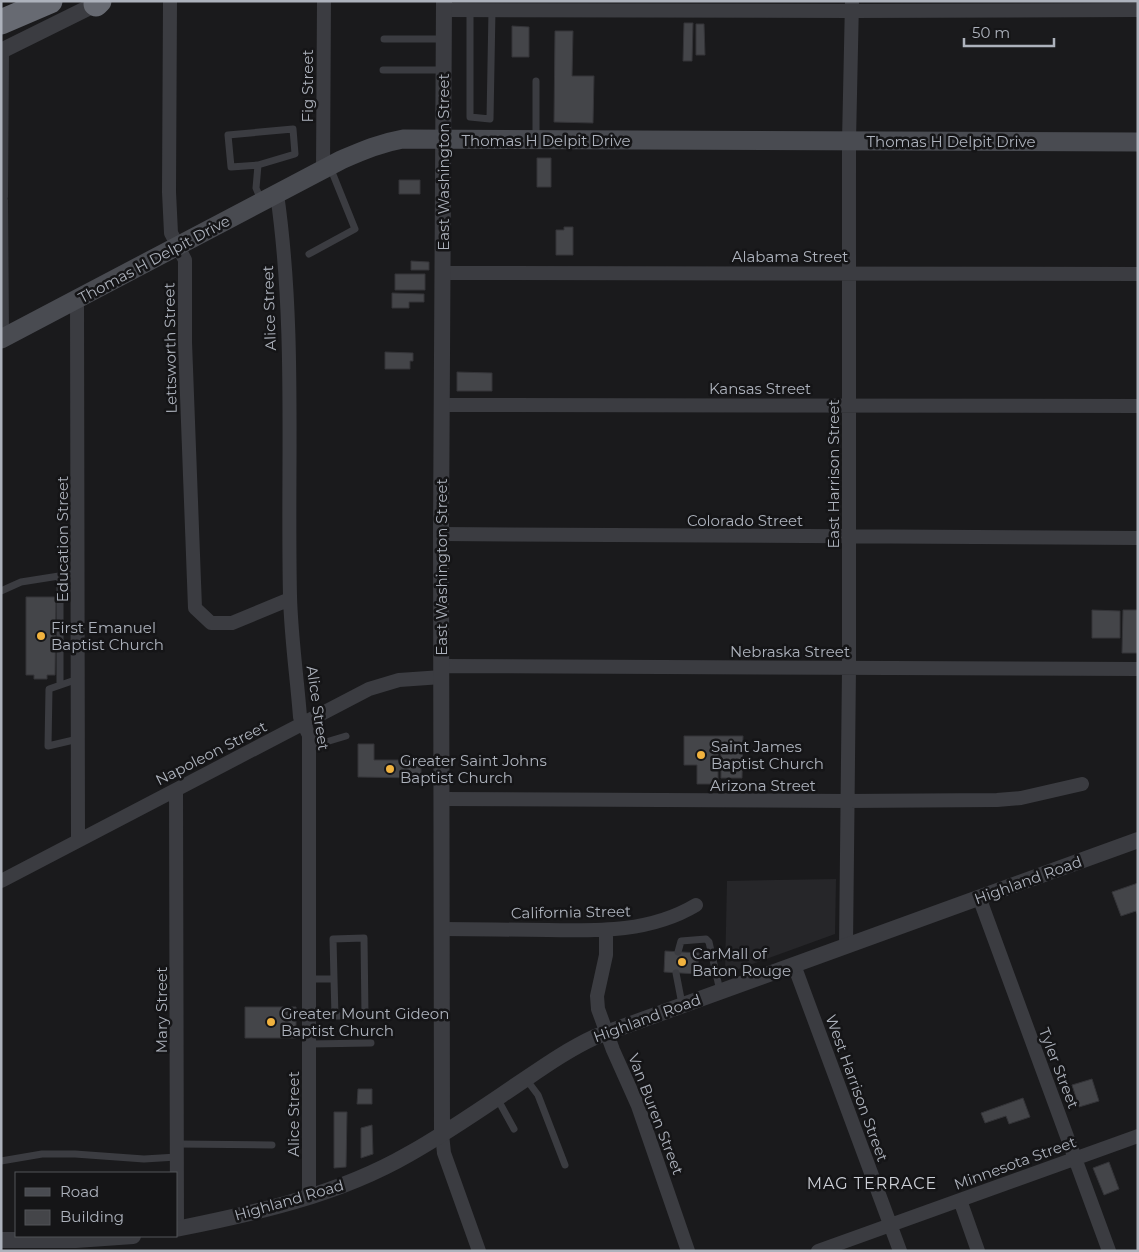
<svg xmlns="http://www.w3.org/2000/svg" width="1139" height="1252" viewBox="0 0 1139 1252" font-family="Montserrat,sans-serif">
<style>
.built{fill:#262629}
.building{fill:#444549;stroke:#343438}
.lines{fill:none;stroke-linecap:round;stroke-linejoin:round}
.service{stroke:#3b3c41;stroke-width:7}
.minor{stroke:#3b3c41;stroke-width:14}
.tertiary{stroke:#3b3c41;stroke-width:16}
.secondary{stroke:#494b51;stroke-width:19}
.motorway{stroke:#676a72;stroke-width:25}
.poi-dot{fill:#f1b23e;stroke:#151517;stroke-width:2}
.labels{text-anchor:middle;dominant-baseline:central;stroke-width:5;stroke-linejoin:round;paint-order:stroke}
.street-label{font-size:15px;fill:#adb2bc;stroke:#151517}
.poi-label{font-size:15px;fill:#adb2bc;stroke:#151517;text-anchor:start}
.neighbourhood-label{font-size:16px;letter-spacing:1px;fill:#ced1d8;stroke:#151517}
</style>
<rect width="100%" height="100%" fill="#1a1a1c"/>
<path class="built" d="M 836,879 L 835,934 L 725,974 L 727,881 Z"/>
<path class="building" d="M 684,23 L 693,23 L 692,61 L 683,61 Z
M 696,24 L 704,24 L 705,55 L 696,55 Z
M 512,26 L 529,27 L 529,57 L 512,57 Z
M 555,31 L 573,31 L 572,76 L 594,76 L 593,123 L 554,122 Z
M 537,158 L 551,158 L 551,187 L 537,187 Z
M 399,180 L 420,180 L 420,194 L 399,194 Z
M 564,227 L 573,227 L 573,255 L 556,255 L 556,230 L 564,230 Z
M 411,261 L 429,262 L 429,270 L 411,270 Z
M 395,274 L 425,274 L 425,290 L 395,290 Z
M 392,293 L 424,294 L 424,302 L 409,302 L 409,308 L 392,308 Z
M 385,352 L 413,353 L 413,361 L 410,361 L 410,369 L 385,369 Z
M 457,372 L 492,373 L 492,391 L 457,391 Z
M 26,597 L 56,597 L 55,675 L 47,675 L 47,679 L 34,679 L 34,675 L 26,675 Z
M 1092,610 L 1120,611 L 1120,638 L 1092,638 Z
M 1123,610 L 1138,610 L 1138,653 L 1122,653 Z
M 684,736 L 743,736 L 742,778 L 721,778 L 721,746 L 718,746 L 718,784 L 697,784 L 697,765 L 684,765 Z
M 358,744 L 374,744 L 374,760 L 421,760 L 421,778 L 358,777 Z
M 1138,883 L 1138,916 L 1136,911 L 1121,916 L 1112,892 Z
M 665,951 L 699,953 L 698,974 L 664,972 Z
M 245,1007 L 296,1007 L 296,1038 L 245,1038 Z
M 1092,1079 L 1099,1101 L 1079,1107 L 1072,1085 Z
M 358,1089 L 372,1089 L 372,1104 L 357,1104 Z
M 1023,1098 L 1030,1117 L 1009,1124 L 1006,1116 L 985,1123 L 981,1113 Z
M 334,1112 L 347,1112 L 346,1167 L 334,1168 Z
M 372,1125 L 373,1154 L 361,1158 L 361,1128 Z
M 1109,1162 L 1119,1189 L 1104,1195 L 1093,1168 Z"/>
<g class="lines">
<path class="service" d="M 470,10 L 470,117 L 490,119 L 492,10
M 384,39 L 444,39
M 383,70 L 443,70
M 536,81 L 536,138
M 258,165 L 231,167 L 228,135 L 293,129 L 295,154 L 258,165 L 256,188 L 261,200
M 309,254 L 355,229 L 330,167
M 1,591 L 21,582 L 78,573
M 78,679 L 49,689 L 48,746 L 78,739
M 60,685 L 60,576
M 309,747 L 346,736
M 678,952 L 681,941 L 706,939 L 709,942 L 720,991
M 676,973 L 682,1004
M 310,979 L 334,979 L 333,939 L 364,938 L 365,1016 L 335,1016 L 334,979
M 310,1044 L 371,1043
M 526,1079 L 538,1095 L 565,1165
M 497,1098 L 514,1129
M 177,1144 L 272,1145
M 1,1161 L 42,1154 L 75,1154 L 144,1159 L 177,1157"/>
<path class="minor" d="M 170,1 L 169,192 L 171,233 L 185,260 L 185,342 L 195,608 L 211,623 L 232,623 L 290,599
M 444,10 L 852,11 L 1138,10
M 323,170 L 324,1
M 277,194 C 296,326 287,464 290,596 C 291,637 297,677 300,717 L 309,735 L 309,1197
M 1,197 L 2,50
M 1,200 L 2,338
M 442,273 L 1138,274
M 77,299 L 78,839
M 442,405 L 1138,406
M 441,534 L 1138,538
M 442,666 L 1138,669
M 176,790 L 177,1229
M 442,799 L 847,801 L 997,800 L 1021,798 L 1082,784
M 1,881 L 369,689 L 399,680 L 442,677
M 979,897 L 1109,1251
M 442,929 C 477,929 513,930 548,930 C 600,931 651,932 696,905
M 606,930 L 606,955 L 597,996 L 598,1009 L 613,1050 L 638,1106 L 688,1251
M 846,946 L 849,668 L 849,141 L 852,1
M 794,965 L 900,1251
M 442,1134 L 444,1153 L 479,1251
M 960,1200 L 978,1251
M 818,1251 L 1138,1136"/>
<path class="tertiary" d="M 1,51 L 102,1
M 442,1134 L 441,534 L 444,1
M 176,1229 C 256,1213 338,1195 409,1154 C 450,1131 488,1104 527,1078 C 549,1063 571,1048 595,1037 L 1138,840
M 1,1240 L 76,1240 L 133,1236"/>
<path class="secondary" d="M 1,339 L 341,160 C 362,151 380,143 403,139 L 1138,142"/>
<path class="motorway" d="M 96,4 L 99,1
M 1,22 L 50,1"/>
</g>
<g class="poi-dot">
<circle cx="41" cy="636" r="5"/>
<circle cx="701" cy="755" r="5"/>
<circle cx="390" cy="769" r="5"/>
<circle cx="682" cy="962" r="5"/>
<circle cx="271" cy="1022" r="5"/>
</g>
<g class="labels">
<g class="street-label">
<text transform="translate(307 86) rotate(-90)">Fig Street</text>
<text x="546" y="140">Thomas H Delpit Drive</text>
<text x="951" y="141">Thomas H Delpit Drive</text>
<text transform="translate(443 162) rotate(-90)">East Washington Street</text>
<text x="790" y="256">Alabama Street</text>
<text transform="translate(154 259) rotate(-28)">Thomas H Delpit Drive</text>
<text transform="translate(269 308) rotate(-92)">Alice Street</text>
<text transform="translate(170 348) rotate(-91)">Lettsworth Street</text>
<text x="760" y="388">Kansas Street</text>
<text transform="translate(833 474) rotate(-90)">East Harrison Street</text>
<text x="745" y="520">Colorado Street</text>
<text transform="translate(62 539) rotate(-90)">Education Street</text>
<text transform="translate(441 567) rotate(-90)">East Washington Street</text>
<text x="790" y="651">Nebraska Street</text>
<text transform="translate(318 708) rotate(82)">Alice Street</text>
<text transform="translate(211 753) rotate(-27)">Napoleon Street</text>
<text x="763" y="785">Arizona Street</text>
<text transform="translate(1028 880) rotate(-20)">Highland Road</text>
<text transform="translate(571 912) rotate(-1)">California Street</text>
<text transform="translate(161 1010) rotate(-90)">Mary Street</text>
<text transform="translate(647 1018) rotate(-20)">Highland Road</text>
<text transform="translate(1059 1068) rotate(69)">Tyler Street</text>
<text transform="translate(857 1088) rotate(70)">West Harrison Street</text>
<text transform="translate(293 1114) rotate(-90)">Alice Street</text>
<text transform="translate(656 1114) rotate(69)">Van Buren Street</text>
<text transform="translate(1015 1163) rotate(-20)">Minnesota Street</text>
<text transform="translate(289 1200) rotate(-16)">Highland Road</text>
</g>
<g class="poi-label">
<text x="51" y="627">First Emanuel<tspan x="51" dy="17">Baptist Church</tspan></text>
<text x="711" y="746">Saint James<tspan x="711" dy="17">Baptist Church</tspan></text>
<text x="400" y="760">Greater Saint Johns<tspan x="400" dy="17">Baptist Church</tspan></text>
<text x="692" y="953">CarMall of<tspan x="692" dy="17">Baton Rouge</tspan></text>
<text x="281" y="1013">Greater Mount Gideon<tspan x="281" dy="17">Baptist Church</tspan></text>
</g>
<g class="neighbourhood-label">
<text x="872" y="1183">MAG TERRACE</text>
</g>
</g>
<rect width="1139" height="1252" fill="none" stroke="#adb2bc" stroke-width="5"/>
<rect x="15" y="1172" width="162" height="65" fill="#151517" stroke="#525459"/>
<rect x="25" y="1188" width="25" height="8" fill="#494b51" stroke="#525459"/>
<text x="60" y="1197" font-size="15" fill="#adb2bc">Road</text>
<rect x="25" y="1210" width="25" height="15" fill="#444549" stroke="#525459"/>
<text x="60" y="1222" font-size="15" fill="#adb2bc">Building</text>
<path d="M964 38v8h90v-8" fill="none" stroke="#adb2bc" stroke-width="2.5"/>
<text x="972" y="38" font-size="15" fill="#adb2bc" stroke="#151517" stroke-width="4" paint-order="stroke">50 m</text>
</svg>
